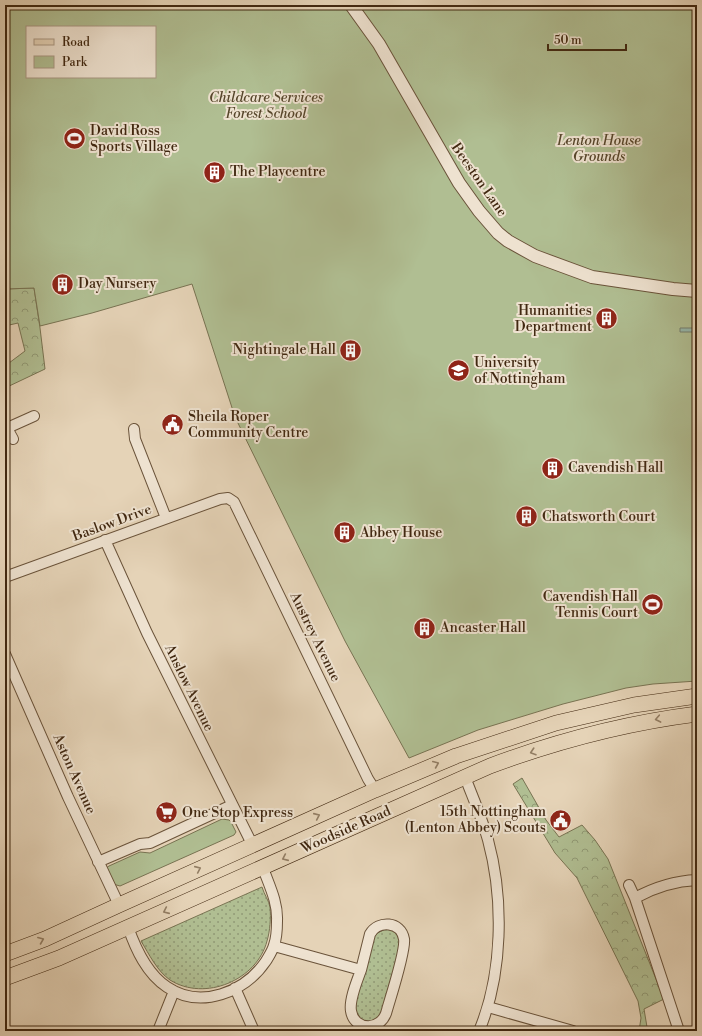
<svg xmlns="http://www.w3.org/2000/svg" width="702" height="1036" viewBox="0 0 702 1036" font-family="'Libre Bodoni',serif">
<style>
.grass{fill:url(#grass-dots);stroke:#787352}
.forest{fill:url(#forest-crowns);stroke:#787352}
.park{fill:#b0be92;stroke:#787352;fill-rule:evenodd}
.water{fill:url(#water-rules);stroke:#747e6e}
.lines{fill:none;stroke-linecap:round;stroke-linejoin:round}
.minor-casing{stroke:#6a533a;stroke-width:12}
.tertiary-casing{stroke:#6a533a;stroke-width:14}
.primary-casing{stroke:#412811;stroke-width:16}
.minor{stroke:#eee2d0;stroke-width:10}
.tertiary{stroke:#eee2d0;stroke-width:12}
.primary{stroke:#e5d3b7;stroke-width:15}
.oneway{stroke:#937e64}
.labels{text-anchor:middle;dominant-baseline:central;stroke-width:4;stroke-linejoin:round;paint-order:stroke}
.park-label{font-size:14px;font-style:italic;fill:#57462b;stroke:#eee2d0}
.poi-label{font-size:14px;fill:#412811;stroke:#eee2d0;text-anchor:start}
.street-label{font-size:14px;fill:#412811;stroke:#eee2d0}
</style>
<defs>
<pattern id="grass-dots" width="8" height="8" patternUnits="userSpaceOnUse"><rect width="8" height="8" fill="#b0be92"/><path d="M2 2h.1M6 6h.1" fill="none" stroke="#919a76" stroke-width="1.8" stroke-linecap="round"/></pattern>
<pattern id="forest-crowns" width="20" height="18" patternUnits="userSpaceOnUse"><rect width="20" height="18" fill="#b0be92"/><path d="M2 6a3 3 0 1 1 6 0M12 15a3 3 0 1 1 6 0" fill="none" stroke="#919a76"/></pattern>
<pattern id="water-rules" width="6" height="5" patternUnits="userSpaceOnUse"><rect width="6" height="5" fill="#96b8ac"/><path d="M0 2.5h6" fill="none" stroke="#7c968b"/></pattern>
</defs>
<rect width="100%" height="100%" fill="#e5d3b7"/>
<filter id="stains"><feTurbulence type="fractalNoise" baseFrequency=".005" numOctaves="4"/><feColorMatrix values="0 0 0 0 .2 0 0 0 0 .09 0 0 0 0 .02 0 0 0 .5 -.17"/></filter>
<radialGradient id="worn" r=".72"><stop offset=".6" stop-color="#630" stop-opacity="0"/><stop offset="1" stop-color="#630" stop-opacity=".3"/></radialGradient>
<path class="grass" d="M 262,887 C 264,894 269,901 270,907 C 271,918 270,931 267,941 C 257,980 205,1002 170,980 C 157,971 149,954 141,941 Z
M 386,929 L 391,929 L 399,935 L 401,944 L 383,1009 C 377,1022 371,1026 358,1017 L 354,1005 L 374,937 L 377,933 Z"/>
<path class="forest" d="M 34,288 L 40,328 L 45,369 L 5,388 L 5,366 L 25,351 L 18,323 L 5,326 L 5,289 Z
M 522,778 L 546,820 L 559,837 L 582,825 L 595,840 L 608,859 L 664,999 L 644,1009 L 647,1027 L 644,1031 L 639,1031 L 641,1018 L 638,1001 L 577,878 L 555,853 L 513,784 Z"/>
<path class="park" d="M 5,5 L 697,5 L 697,681 L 653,684 L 626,688 L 563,704 L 478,730 L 409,758 L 345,641 L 235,417 L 192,284 L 92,313 L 40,326 L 34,288 L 5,289 ZM 27,27 L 155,27 L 155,77 L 27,77 Z
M 222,819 L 229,820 L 231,822 L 236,832 L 234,835 L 120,886 L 113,884 L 106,868 L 109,866 L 140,852 L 150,853 Z"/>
<path class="water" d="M 680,328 L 697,328 L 697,332 L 680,332 Z"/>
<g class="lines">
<defs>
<path id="minor" d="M 7,428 L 13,439
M 5,429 L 34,416
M 134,429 L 135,439 L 166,518
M 105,540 L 147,633 L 253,846
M 5,577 L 220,499 L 228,498 L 234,502 L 368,779 L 375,790
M 5,654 L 68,797 L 119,905
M 465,777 C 473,798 482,818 488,840 C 504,899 503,974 479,1031
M 98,862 L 140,844 L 150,843 L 232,805
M 629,885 L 635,898 L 679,1031
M 635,898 C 655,887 674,881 697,880
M 128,927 C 136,950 147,974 167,987 C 201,1010 245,992 266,961 C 269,956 273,950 274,945 C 277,937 277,929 277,921 C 278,902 269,885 263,868
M 274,946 L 361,970 L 370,934 C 378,920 401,921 404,939 C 406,950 391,996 387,1010 C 382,1032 354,1031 351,1011 C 349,1000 357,981 361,970
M 235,988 L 254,1031
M 488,1007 L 573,1031
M 158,1031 L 174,991"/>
<path id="tertiary" d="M 351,5 L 379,44 L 459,183 L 479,211 L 498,233 L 508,241 L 535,256 L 592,277 L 673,289 L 697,291"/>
<path id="primary" d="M 5,954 L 45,939 L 119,905 L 375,790 L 456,756 L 556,723 L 634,705 L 697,696
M 5,978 L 59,958 L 490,766 C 557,741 626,723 697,714"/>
</defs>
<use href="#minor" class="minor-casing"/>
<use href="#tertiary" class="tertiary-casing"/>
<use href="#primary" class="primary-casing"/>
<use href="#minor" class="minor"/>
<use href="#tertiary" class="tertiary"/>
<use href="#primary" class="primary"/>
</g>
<defs><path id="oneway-chevron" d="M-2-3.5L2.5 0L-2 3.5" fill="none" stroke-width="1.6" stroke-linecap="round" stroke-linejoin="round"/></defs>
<g class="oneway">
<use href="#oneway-chevron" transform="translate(658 719) rotate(169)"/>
<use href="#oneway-chevron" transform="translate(533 752) rotate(162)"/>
<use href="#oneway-chevron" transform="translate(436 764) rotate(-23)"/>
<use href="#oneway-chevron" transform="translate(317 816) rotate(-24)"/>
<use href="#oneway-chevron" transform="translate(285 858) rotate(156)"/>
<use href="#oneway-chevron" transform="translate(198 869) rotate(-24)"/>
<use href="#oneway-chevron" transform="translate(166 911) rotate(156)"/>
<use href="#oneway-chevron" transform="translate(41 940) rotate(-22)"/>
</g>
<defs>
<symbol id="stadium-disc" viewBox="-11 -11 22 22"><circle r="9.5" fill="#8f2418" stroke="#eee2d0"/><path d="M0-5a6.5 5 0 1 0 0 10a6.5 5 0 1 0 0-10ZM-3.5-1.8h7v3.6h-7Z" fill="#fff"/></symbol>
<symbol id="building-disc" viewBox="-11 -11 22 22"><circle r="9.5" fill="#8f2418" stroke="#eee2d0"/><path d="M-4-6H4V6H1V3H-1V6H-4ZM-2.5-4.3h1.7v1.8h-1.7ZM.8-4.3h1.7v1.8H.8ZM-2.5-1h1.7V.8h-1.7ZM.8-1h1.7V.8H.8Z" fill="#fff"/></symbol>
<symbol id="university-disc" viewBox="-11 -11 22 22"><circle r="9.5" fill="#8f2418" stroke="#eee2d0"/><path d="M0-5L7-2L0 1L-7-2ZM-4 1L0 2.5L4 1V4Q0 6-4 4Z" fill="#fff"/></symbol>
<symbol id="civic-disc" viewBox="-11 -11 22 22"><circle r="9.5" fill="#8f2418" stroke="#eee2d0"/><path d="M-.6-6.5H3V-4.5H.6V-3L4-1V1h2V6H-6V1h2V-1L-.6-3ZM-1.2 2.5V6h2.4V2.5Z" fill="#fff"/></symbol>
<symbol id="supermarket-disc" viewBox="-11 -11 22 22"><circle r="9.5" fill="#8f2418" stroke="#eee2d0"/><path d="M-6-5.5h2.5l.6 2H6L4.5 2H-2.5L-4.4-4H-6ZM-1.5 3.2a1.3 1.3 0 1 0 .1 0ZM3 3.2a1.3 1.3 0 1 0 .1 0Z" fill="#fff"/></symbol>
</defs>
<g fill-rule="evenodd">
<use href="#stadium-disc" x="62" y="126" width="25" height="25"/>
<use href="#building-disc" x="202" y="160" width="25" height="25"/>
<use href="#building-disc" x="50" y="272" width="25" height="25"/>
<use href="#building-disc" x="594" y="306" width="25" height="25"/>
<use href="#building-disc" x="338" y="338" width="25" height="25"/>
<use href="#university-disc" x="446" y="358" width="25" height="25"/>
<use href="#civic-disc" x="160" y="412" width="25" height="25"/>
<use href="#building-disc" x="540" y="456" width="25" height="25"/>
<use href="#building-disc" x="514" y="504" width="25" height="25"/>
<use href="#building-disc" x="332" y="520" width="25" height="25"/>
<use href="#stadium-disc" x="640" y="592" width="25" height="25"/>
<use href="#building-disc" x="412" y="616" width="25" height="25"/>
<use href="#supermarket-disc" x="154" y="800" width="25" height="25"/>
<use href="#civic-disc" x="548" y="808" width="25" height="25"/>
</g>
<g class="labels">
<g class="park-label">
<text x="266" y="98">Childcare Services<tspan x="266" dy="16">Forest School</tspan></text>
<text x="599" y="141">Lenton House<tspan x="599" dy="16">Grounds</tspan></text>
</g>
<g class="poi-label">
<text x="90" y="131">David Ross<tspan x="90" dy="16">Sports Village</tspan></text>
<text x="230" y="172">The Playcentre</text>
<text x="78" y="284">Day Nursery</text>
<text x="592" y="311" text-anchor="end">Humanities<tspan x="592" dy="16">Department</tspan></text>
<text x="336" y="350" text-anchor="end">Nightingale Hall</text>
<text x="474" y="363">University<tspan x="474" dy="16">of Nottingham</tspan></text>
<text x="188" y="417">Sheila Roper<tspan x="188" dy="16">Community Centre</tspan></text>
<text x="568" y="468">Cavendish Hall</text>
<text x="542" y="517">Chatsworth Court</text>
<text x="360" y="533">Abbey House</text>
<text x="638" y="597" text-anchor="end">Cavendish Hall<tspan x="638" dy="16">Tennis Court</tspan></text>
<text x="440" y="628">Ancaster Hall</text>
<text x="546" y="812" text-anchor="end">15th Nottingham<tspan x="546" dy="16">(Lenton Abbey) Scouts</tspan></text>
<text x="182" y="813">One Stop Express</text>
</g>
<g class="street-label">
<text transform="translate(479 180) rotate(55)">Beeston Lane</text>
<text transform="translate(112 523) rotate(-20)">Baslow Drive</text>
<text transform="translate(315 637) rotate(64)">Austrey Avenue</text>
<text transform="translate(189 688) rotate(64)">Anslow Avenue</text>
<text transform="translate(74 774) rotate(66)">Aston Avenue</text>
<text transform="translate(346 830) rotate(-24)">Woodside Road</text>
</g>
</g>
<rect width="702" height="1036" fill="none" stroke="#e5d3b7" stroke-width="20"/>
<rect x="6" y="6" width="690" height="1024" fill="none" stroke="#412811" stroke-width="2"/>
<rect x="10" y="10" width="682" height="1016" fill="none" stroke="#412811"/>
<rect x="26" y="26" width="130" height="52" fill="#eee2d0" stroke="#a99884"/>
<rect x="34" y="39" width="20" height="6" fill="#e5d3b7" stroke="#a99884"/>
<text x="62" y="46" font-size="12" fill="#412811">Road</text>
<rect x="34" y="56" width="20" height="12" fill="#b0be92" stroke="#a99884"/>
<text x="62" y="66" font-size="12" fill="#412811">Park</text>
<path d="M548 44v6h78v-6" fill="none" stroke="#412811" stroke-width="2"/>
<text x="554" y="44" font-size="12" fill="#412811" stroke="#eee2d0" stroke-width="3" paint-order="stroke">50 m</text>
<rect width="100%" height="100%" filter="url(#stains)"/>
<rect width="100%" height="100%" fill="url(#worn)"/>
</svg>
